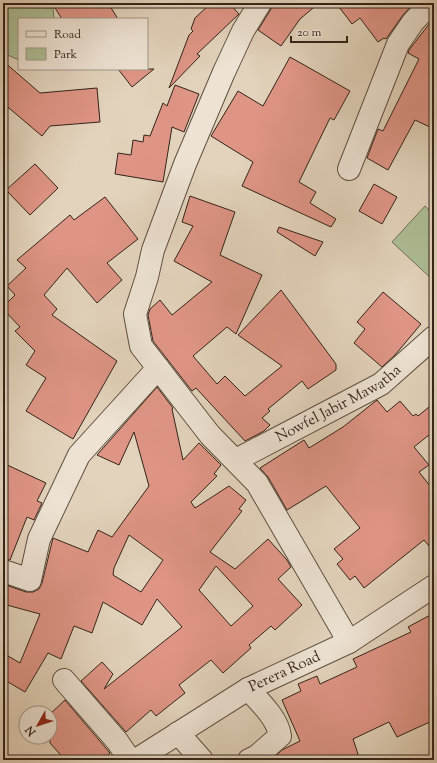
<svg xmlns="http://www.w3.org/2000/svg" width="437" height="763" viewBox="0 0 437 763" font-family="'Sorts Mill Goudy',serif">
<style>
.green{fill:#aebe96;stroke:#707157}
.building{fill:#df9586;stroke:#332418;fill-rule:evenodd}
.lines{fill:none;stroke-linecap:round;stroke-linejoin:round}
.minor-casing{stroke:#5f5041;stroke-width:24}
.minor{stroke:#ede2d3;stroke-width:22}
.labels{text-anchor:middle;dominant-baseline:central;stroke-width:3;stroke-linejoin:round;paint-order:stroke}
.street-label{font-size:15px;fill:#332418;stroke:#ede2d3}
</style>
<rect width="100%" height="100%" fill="#e3d3bc"/>
<filter id="stains"><feTurbulence type="fractalNoise" baseFrequency=".005" numOctaves="4"/><feColorMatrix values="0 0 0 0 .2 0 0 0 0 .09 0 0 0 0 .02 0 0 0 .5 -.17"/></filter>
<radialGradient id="worn" r=".72"><stop offset=".6" stop-color="#630" stop-opacity="0"/><stop offset="1" stop-color="#630" stop-opacity=".3"/></radialGradient>
<path class="green" d="M 3,7 L 53,8 L 54,19 L 19,19 L 19,60 L 3,53 Z
M 425,206 L 434,215 L 434,281 L 392,242 Z"/>
<path class="building" d="M 52,3 L 108,3 L 118,19 L 62,19 Z
M 211,3 L 229,3 L 239,14 L 197,54 L 200,56 L 169,88 L 189,35 L 193,31 L 191,29 L 195,18 Z
M 272,3 L 319,3 L 300,19 L 281,46 L 258,30 L 271,9 Z
M 336,3 L 414,3 L 403,15 L 386,39 L 384,38 L 378,42 L 360,18 L 352,24 Z
M 430,23 L 434,28 L 434,129 L 415,120 L 388,170 L 367,158 L 378,129 L 383,131 L 419,59 L 408,53 L 409,50 Z
M 290,57 L 350,91 L 334,120 L 330,118 L 299,182 L 316,192 L 310,203 L 336,219 L 331,227 L 242,186 L 253,162 L 211,136 L 238,91 L 263,106 Z
M 3,61 L 40,93 L 97,88 L 100,122 L 50,126 L 42,136 L 3,103 Z
M 118,69 L 154,69 L 132,87 Z
M 175,85 L 199,94 L 184,132 L 172,127 L 163,182 L 115,174 L 118,153 L 131,155 L 133,140 L 143,142 L 144,135 L 150,136 L 163,103 L 167,106 Z
M 35,164 L 58,188 L 30,215 L 6,190 Z
M 374,184 L 397,197 L 382,224 L 359,211 Z
M 190,196 L 235,212 L 220,255 L 262,275 L 236,334 L 227,327 L 193,356 L 217,384 L 225,376 L 245,396 L 282,366 L 238,335 L 281,290 L 336,364 L 336,370 L 308,389 L 302,381 L 268,409 L 270,411 L 262,418 L 270,425 L 264,431 L 245,441 L 196,388 L 192,391 L 153,341 L 148,315 L 150,309 L 160,300 L 172,315 L 212,282 L 174,261 L 193,226 L 182,222 Z
M 105,197 L 138,239 L 107,263 L 122,280 L 97,303 L 67,268 L 44,295 L 57,309 L 52,315 L 117,361 L 73,439 L 26,411 L 46,378 L 26,365 L 35,351 L 15,331 L 20,327 L 3,309 L 3,307 L 15,295 L 7,286 L 26,268 L 17,260 L 70,215 L 74,220 Z
M 279,227 L 323,242 L 315,256 L 277,232 Z
M 383,292 L 421,324 L 395,355 L 382,367 L 354,343 L 365,329 L 357,322 Z
M 157,387 L 173,408 L 172,409 L 183,460 L 199,443 L 221,465 L 214,474 L 217,476 L 191,502 L 195,508 L 229,486 L 246,500 L 239,509 L 242,511 L 210,552 L 235,569 L 268,539 L 287,560 L 291,567 L 278,579 L 302,605 L 275,630 L 271,626 L 249,645 L 251,648 L 223,673 L 211,660 L 179,685 L 185,693 L 156,716 L 151,710 L 126,732 L 81,681 L 102,662 L 113,674 L 104,689 L 182,627 L 157,599 L 142,625 L 103,602 L 92,633 L 74,626 L 61,659 L 48,653 L 25,692 L 3,679 L 3,653 L 20,663 L 40,614 L 3,604 L 3,584 L 26,592 L 33,592 L 39,589 L 42,583 L 53,538 L 88,552 L 98,530 L 112,537 L 149,486 L 134,432 L 119,465 L 97,455 ZM 129,535 L 163,560 L 141,592 L 113,575 L 114,568 ZM 216,566 L 253,606 L 231,626 L 199,590 Z
M 377,400 L 387,412 L 400,401 L 413,416 L 416,414 L 418,416 L 434,403 L 434,431 L 414,447 L 429,465 L 419,472 L 434,491 L 434,552 L 424,540 L 364,588 L 355,576 L 350,580 L 337,564 L 343,559 L 334,549 L 360,528 L 326,486 L 287,510 L 268,477 L 260,468 L 304,440 L 309,448 L 343,427 Z
M 3,463 L 46,483 L 37,501 L 42,503 L 34,520 L 27,517 L 10,560 L 3,559 Z
M 434,613 L 434,720 L 397,737 L 389,722 L 353,739 L 360,760 L 271,760 L 282,750 L 300,741 L 282,700 L 301,691 L 298,684 L 317,676 L 320,684 L 357,667 L 353,659 L 411,632 L 408,627 Z
M 65,700 L 110,753 L 103,760 L 65,760 L 50,743 L 50,714 Z"/>
<g class="lines">
<defs>
<g id="minor">
<path d="M 260,3 L 243,31 L 224,72 L 185,164 L 153,250 L 147,277 L 135,314 L 141,346 L 210,435 L 257,483 L 349,642"/>
<path d="M 349,169 L 398,44 L 413,22 L 431,3"/>
<path id="s1" d="M 236,460 L 381,384 L 434,337"/>
<path d="M 3,571 L 30,580 L 39,539 L 79,455 L 158,368"/>
<path d="M 64,680 L 117,741 L 130,760"/>
<path d="M 248,689 C 260,702 278,719 280,736 L 257,756 L 249,760"/>
<path d="M 178,733 L 202,760"/>
<path id="s2" d="M 136,760 L 248,689 L 349,642 L 434,586"/>
</g>
</defs>
<use href="#minor" class="minor-casing"/>
<use href="#minor" class="minor"/>
</g>
<g class="labels">
<g class="street-label">
<text stroke="none"><textPath href="#s1" startOffset="117">Nowfel Jabir Mawatha</textPath></text>
<text stroke="none"><textPath href="#s2" startOffset="173">Perera Road</textPath></text>
</g>
</g>
<rect width="437" height="763" fill="none" stroke="#e3d3bc" stroke-width="16"/>
<rect x="4" y="4" width="429" height="755" fill="none" stroke="#332418" stroke-width="2"/>
<rect x="8" y="8" width="421" height="747" fill="none" stroke="#332418"/>
<rect x="18" y="18" width="130" height="52" fill="#ede2d3" stroke="#a39688"/>
<rect x="26" y="31" width="20" height="6" fill="#ede2d3" stroke="#a39688"/>
<text x="54" y="38" font-size="12" fill="#332418">Road</text>
<rect x="26" y="48" width="20" height="12" fill="#aebe96" stroke="#a39688"/>
<text x="54" y="58" font-size="12" fill="#332418">Park</text>
<g transform="translate(38 725) rotate(231)"><circle r="19" fill="#ede2d3" stroke="#a39688"/>
<path d="M0-3L7 15L0 10L-7 15Z" fill="#8f2418"/>
<text y="-6" font-size="11" font-weight="bold" text-anchor="middle" fill="#332418">N</text>
</g>
<path d="M291 36v6h56v-6" fill="none" stroke="#332418" stroke-width="2"/>
<text x="297" y="36" font-size="12" fill="#332418" stroke="#ede2d3" stroke-width="3" paint-order="stroke">20 m</text>
<rect width="100%" height="100%" filter="url(#stains)"/>
<rect width="100%" height="100%" fill="url(#worn)"/>
</svg>
